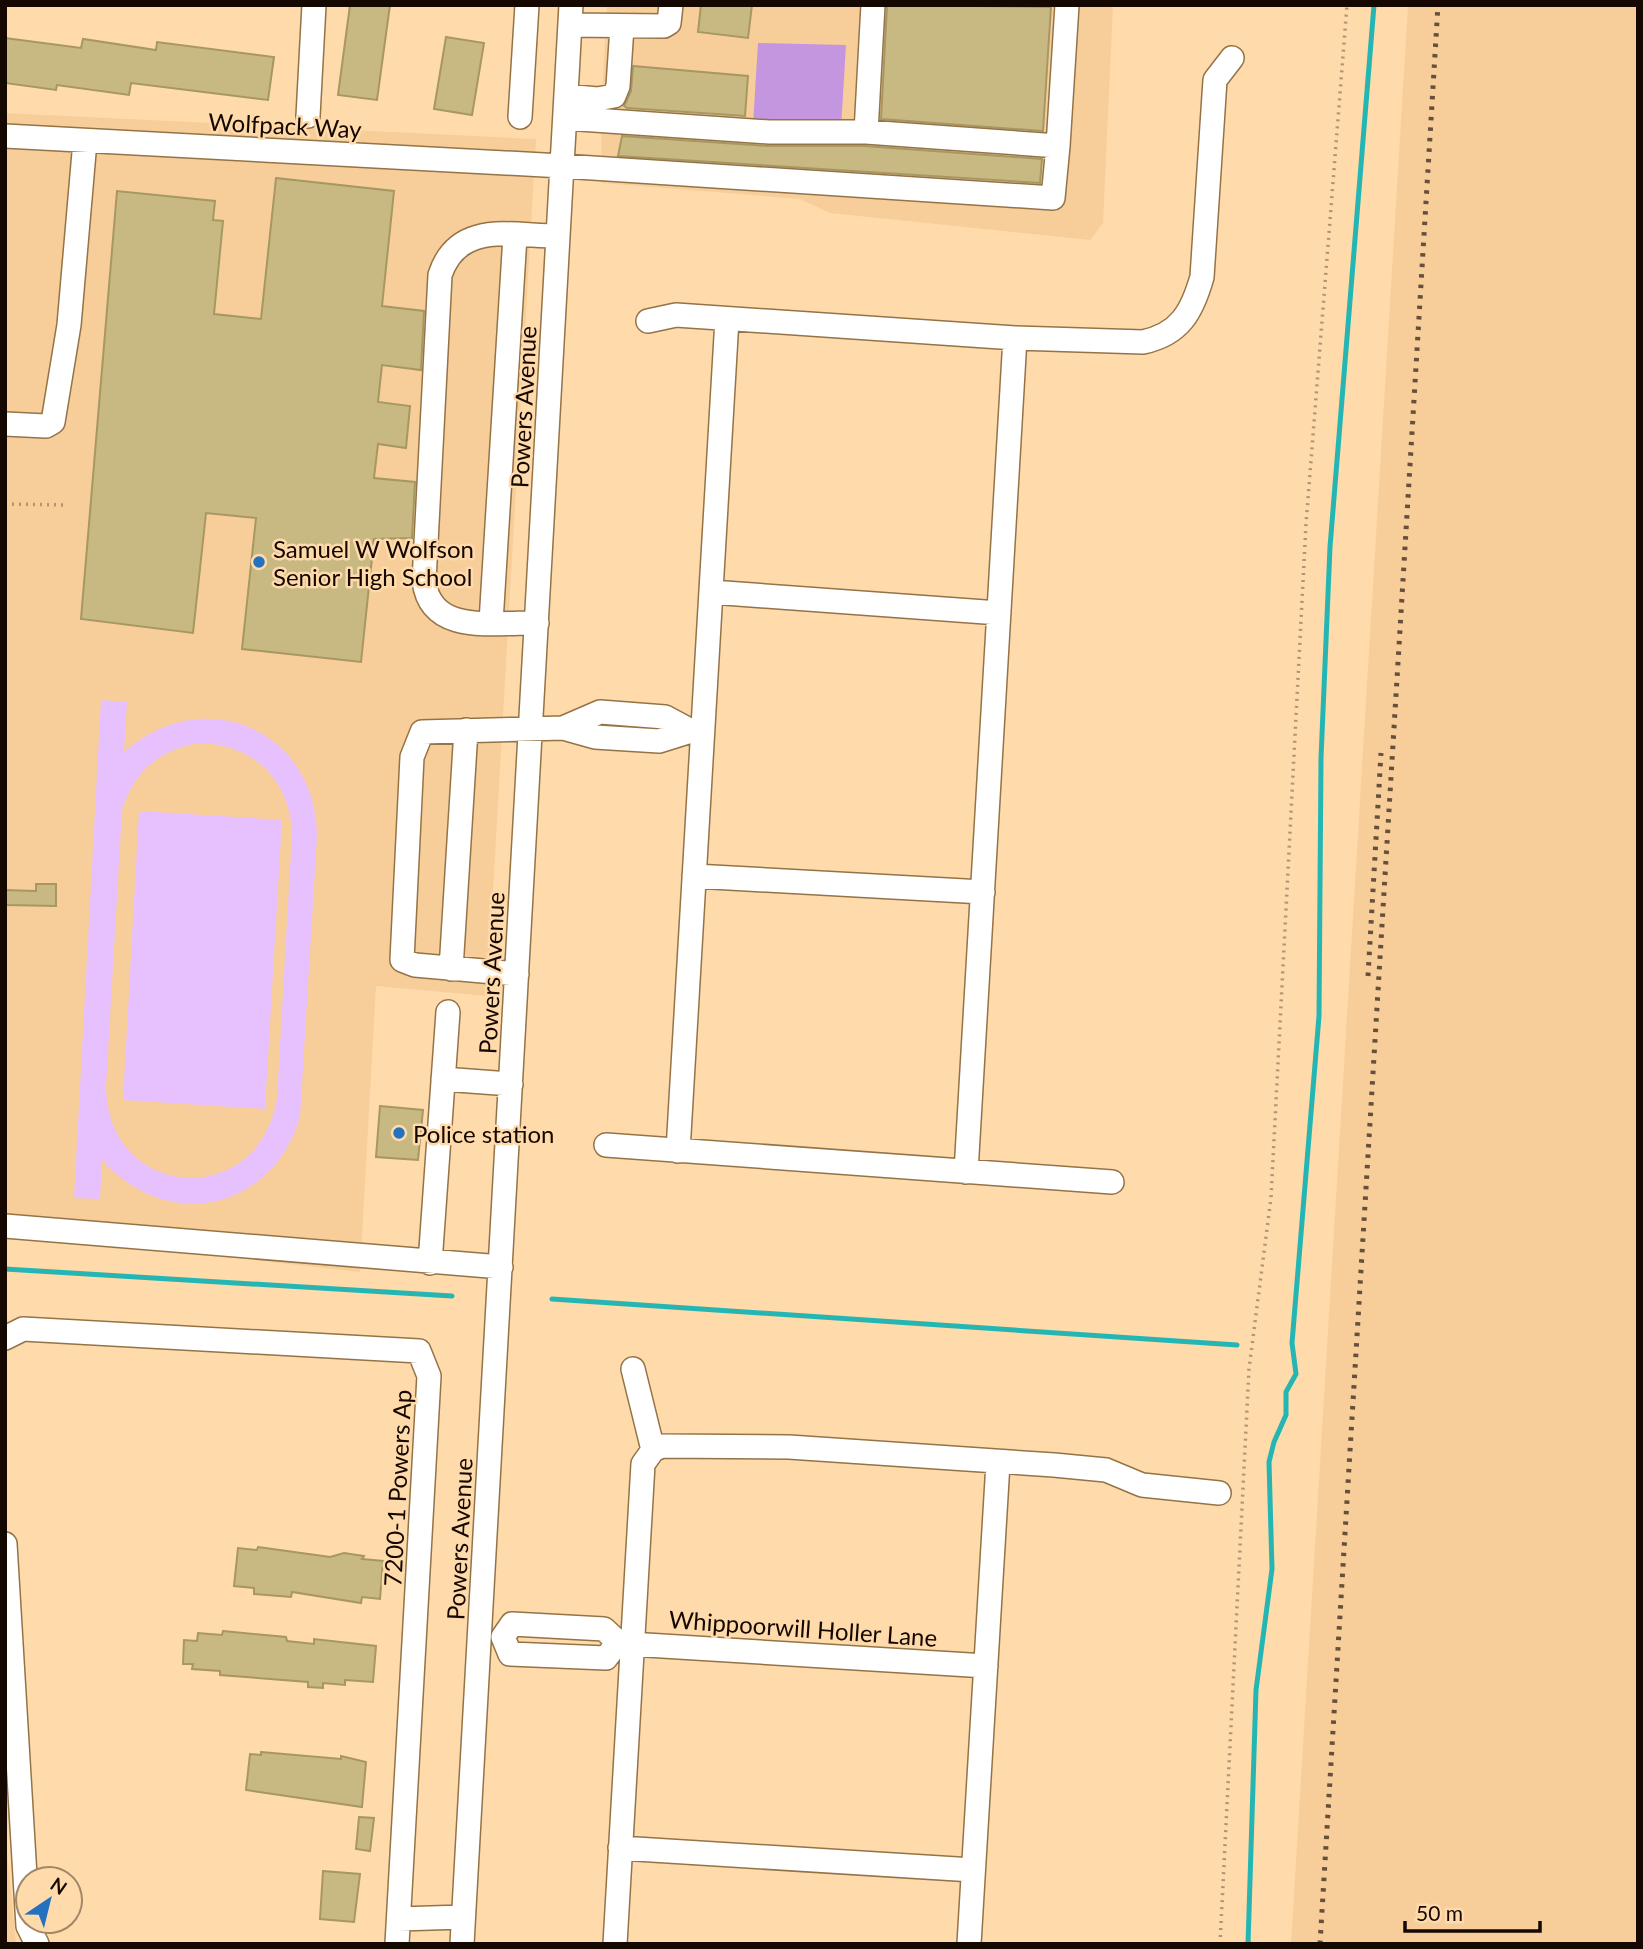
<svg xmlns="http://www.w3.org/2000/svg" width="1643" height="1949" viewBox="0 0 1643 1949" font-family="Lato,sans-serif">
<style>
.built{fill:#f7ce9a}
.green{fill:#e7c1fd;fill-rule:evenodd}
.forest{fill:#c496df}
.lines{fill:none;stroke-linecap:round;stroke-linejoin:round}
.stream{stroke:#25b6b3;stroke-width:5}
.building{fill:#c8b882;stroke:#a79762;stroke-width:2}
.minor-casing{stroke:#947347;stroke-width:26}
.path{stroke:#b19472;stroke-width:3.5;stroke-dasharray:2 5;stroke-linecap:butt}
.minor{stroke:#fff;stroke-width:23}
.rail{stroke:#65503b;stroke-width:5;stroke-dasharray:3.5 7;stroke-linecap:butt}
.poi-dot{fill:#2471c0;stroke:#ffdaab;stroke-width:2.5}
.labels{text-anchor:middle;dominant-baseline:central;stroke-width:5;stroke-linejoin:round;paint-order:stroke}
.street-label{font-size:24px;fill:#150800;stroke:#ffdaab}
.poi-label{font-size:24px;fill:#150800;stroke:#ffdaab;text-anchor:start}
</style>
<rect width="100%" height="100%" fill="#ffdaab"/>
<path class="built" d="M 607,5 L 1113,5 L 1103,223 L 1090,240 L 830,213 L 800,199 L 602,183 L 601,114 Z
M 1408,5 L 1638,5 L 1638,1944 L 1291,1944 Z
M 5,113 L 536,139 L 487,996 L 376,986 L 360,1272 L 5,1232 Z
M 5,1833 L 16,1944 L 5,1944 Z"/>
<path class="green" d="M 101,700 L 127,702 L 124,752 C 204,682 316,729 317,836 L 300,1117 C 272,1212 167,1233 102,1160 L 100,1199 L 74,1198 ZM 198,743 C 252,743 291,780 292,834 L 277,1098 C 259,1211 108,1201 106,1087 L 122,810 C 133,773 159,750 198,743 Z
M 139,811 L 282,820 L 265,1109 L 123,1100 Z"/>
<path class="forest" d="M 758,43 L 846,45 L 841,129 L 753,124 Z"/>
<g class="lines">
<path class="stream" d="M 5,1269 L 452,1296
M 552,1299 L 1237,1345
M 1248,1944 L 1256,1690 L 1272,1569 L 1269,1462 L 1274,1442 L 1286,1415 L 1286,1392 L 1296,1374 L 1292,1343 L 1319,1016 L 1321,758 L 1330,547 L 1374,5"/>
</g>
<path class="building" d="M 350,5 L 390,5 L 377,100 L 338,95 Z
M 701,5 L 752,5 L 748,38 L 698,32 Z
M 887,5 L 1051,7 L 1043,131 L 881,119 Z
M 446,37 L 484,43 L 472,115 L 434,109 Z
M 5,38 L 81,48 L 83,39 L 156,50 L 157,42 L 274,57 L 268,100 L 131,83 L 129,95 L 57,85 L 56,90 L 5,83 Z
M 633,66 L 748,76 L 745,116 L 627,108 L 624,106 L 631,91 Z
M 622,136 L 768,146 L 865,146 L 1042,159 L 1040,183 L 618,156 Z
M 276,178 L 394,191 L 382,306 L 424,311 L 421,370 L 382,365 L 378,402 L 410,406 L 406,448 L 378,444 L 374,478 L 415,482 L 412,538 L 374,539 L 361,662 L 242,649 L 256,518 L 206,513 L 193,633 L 81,619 L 117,191 L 215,201 L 213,220 L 223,221 L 214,314 L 261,319 Z
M 36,884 L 56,884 L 56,906 L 5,905 L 5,890 L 36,891 Z
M 380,1106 L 423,1110 L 418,1160 L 376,1157 Z
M 258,1547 L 330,1557 L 344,1553 L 364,1556 L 362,1559 L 383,1561 L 380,1599 L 362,1597 L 361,1603 L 292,1592 L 291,1597 L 254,1594 L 254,1588 L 234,1586 L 238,1548 L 257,1550 Z
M 223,1631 L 286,1637 L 287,1641 L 314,1644 L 314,1639 L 376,1646 L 373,1682 L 345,1680 L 345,1685 L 323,1683 L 323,1688 L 308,1687 L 308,1682 L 220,1675 L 220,1671 L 192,1669 L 193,1664 L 183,1664 L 184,1640 L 197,1641 L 198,1633 L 222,1635 Z
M 261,1752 L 341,1759 L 341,1756 L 366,1762 L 362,1807 L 246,1790 L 250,1754 L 261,1755 Z
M 359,1817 L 374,1818 L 370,1851 L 356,1849 Z
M 323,1871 L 360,1874 L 354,1922 L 320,1919 Z"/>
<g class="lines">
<defs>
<path id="minor" d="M 570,25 L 664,26 L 669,23 L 671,5
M 566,96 L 597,99 L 614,96 L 618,86 L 622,27
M 308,116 L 314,5
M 520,117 L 527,5
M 565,118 L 769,132 L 866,132 L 1058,146 L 1067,5
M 866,132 L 873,5
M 5,136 L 562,166 L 1053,198 L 1058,146
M 648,321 L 676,315 L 1015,338 L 1143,342 C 1180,334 1192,312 1202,277 L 1215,80 L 1232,58
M 5,424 L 46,426 L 53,422 L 69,325 L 85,141
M 711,592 L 999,613
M 491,622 L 515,236
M 537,623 C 495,622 431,636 424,581 L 440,275 C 458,220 512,236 558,236
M 563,728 L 600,712 L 665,717 L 691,731 L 700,732
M 694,876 L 983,892
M 451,969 L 466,730
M 517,974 L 415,965 L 402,960 L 412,757 L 422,732 L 563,728 L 595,737 L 659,741 L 691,731
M 443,1079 L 511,1084
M 606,1145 L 1112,1182
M 678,1151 L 727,319
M 966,1172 L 1015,338
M 5,1226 L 501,1267
M 430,1263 L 448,1012
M 5,1338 L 23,1329 L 419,1351 L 429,1376 L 397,1944
M 633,1369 L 653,1450
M 5,1544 L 28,1926 L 37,1944
M 503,1637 L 512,1624 L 604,1629 L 618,1642 L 630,1644 L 986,1666
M 503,1637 L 510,1654 L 606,1658 L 618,1642
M 620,1848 L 973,1870
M 399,1919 L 463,1917
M 462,1944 L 571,5
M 615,1944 L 643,1464 L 653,1450 L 662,1446 L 789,1447 L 1054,1465 L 1106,1470 L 1142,1485 L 1219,1493
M 969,1944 L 998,1463"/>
</defs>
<use href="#minor" class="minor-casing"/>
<path class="path" d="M 5,504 L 66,505
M 1220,1944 L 1249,1369 L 1271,1198 L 1306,524 L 1347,5"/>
<use href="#minor" class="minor"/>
<path class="rail" d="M 1368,976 L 1381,753
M 1320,1944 L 1438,5"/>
</g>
<g class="poi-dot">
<circle cx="259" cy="562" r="7"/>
<circle cx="399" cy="1133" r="7"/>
</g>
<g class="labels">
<g class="street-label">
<text transform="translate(285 125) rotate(3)">Wolfpack Way</text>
<text transform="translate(523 407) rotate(-87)">Powers Avenue</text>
<text transform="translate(491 973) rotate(-87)">Powers Avenue</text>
<text transform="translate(397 1488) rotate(-87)">7200-1 Powers Ap</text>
<text transform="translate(459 1539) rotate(-87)">Powers Avenue</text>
<text transform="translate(803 1628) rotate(4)">Whippoorwill Holler Lane</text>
</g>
<g class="poi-label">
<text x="273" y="548">Samuel W Wolfson<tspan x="273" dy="28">Senior High School</tspan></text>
<text x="413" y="1133">Police station</text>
</g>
</g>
<rect width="1643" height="1949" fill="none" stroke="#150800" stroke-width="14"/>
<g transform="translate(49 1900) rotate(35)"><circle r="33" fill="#ffdaab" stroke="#a18667" stroke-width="2"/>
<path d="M0-5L12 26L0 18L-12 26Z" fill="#2471c0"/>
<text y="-10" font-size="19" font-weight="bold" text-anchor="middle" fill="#150800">N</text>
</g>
<path d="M1405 1921v10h135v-10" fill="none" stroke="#150800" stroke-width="3.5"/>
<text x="1416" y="1921" font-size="21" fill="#150800" stroke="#ffdaab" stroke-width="5" paint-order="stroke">50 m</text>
</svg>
